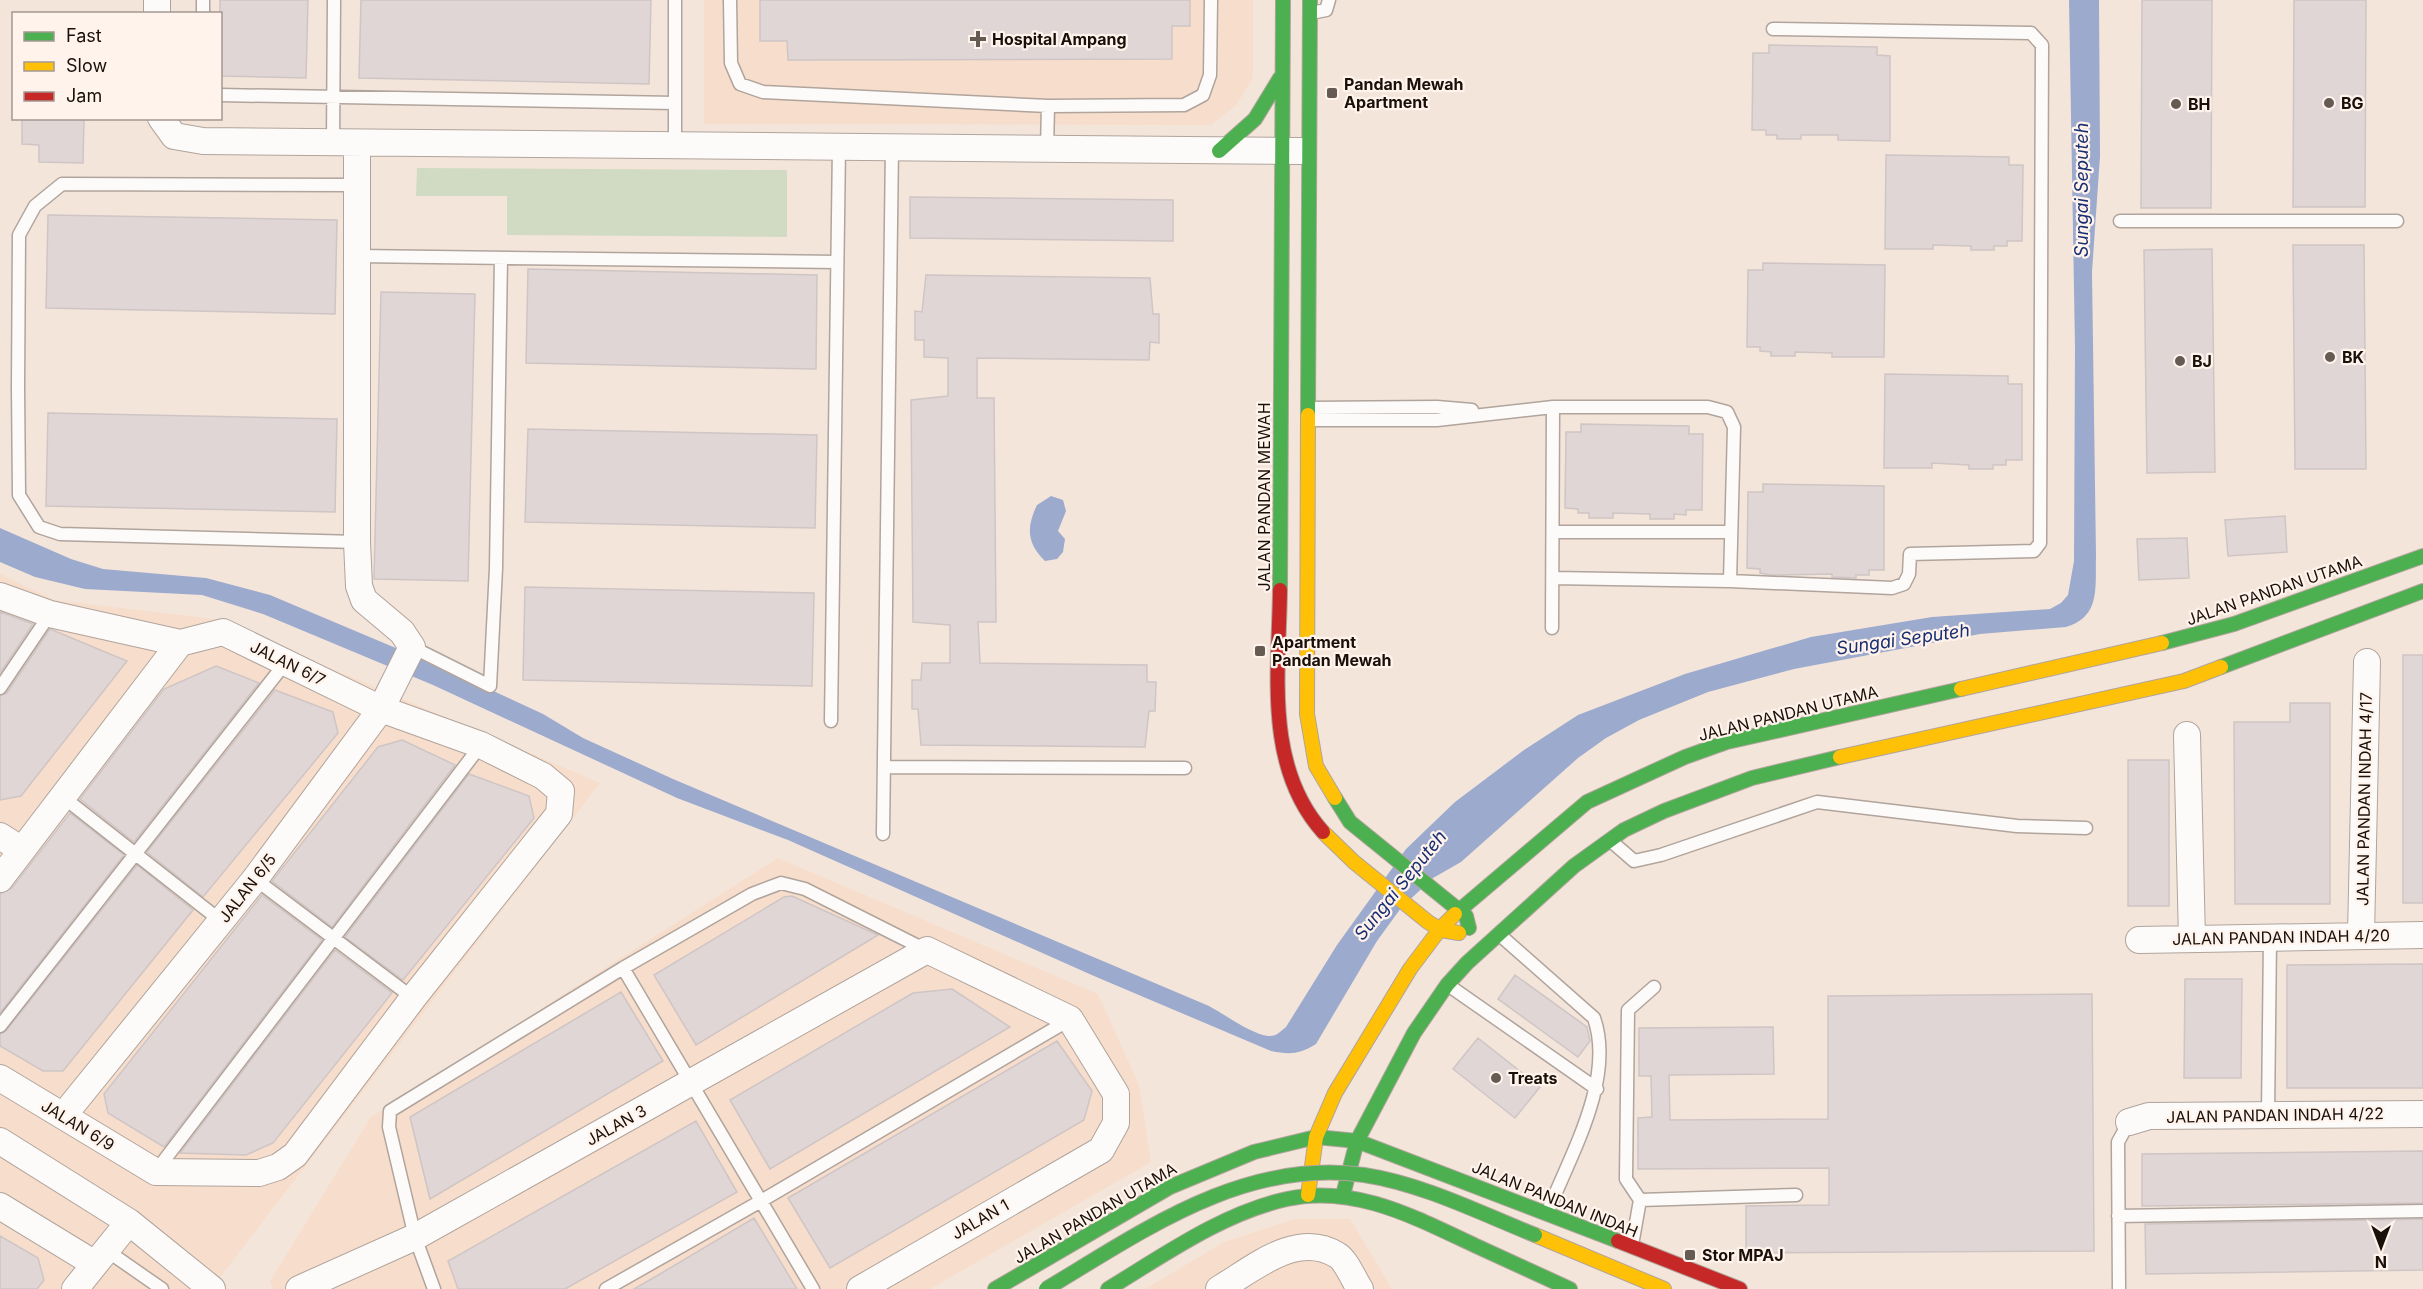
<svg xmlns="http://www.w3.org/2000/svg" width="2423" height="1289" viewBox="0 0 2423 1289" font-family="Inter,sans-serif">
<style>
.built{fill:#f7ddcb}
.green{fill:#d1dbc3}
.water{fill:#9caace}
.building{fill:#e0d6d6;stroke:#cfc5c5;stroke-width:1.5}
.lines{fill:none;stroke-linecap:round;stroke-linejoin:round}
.lane-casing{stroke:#b0a49c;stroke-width:15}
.street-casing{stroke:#b0a49c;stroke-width:28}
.fast-casing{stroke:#b0a49c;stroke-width:16}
.slow-casing{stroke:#b0a49c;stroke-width:16}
.jam-casing{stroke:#b0a49c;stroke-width:16}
.lane{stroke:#fdfbf9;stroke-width:12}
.street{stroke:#fdfbf9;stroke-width:26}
.fast{stroke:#4caf50;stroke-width:14}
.slow{stroke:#ffc107;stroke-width:14}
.jam{stroke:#c62828;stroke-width:14}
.fast-bridge-casing{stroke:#b0a49c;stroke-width:16;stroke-linecap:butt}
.fast-bridge{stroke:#4caf50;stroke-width:14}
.poi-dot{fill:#665b52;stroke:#fff3ec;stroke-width:2}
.labels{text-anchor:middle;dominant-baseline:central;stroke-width:4.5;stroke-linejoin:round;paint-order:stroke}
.poi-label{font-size:16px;font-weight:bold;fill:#191009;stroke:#fff3ec;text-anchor:start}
.street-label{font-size:16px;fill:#191009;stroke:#fff3ec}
.water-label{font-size:18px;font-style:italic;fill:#162f72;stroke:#fff3ec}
</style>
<rect width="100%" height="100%" fill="#f4e5da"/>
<path class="built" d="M 704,0 L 1253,0 L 1253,78 L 1236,105 L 1211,125 L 704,124 Z
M 0,574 L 54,600 L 215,619 L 600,783 L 211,1289 L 0,1289 Z
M 778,858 L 1098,994 L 1139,1085 L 1151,1162 L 930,1289 L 273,1289 L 270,1281 L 371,1117 Z
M 1295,1219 L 1350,1219 L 1392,1289 L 1145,1289 L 1224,1242 Z"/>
<path class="green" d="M 417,168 L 787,170 L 787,237 L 507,235 L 507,196 L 416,196 Z"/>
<path class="water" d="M 2069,0 L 2099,0 L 2100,156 L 2092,272 L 2096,556 C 2095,587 2101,617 2066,627 L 1980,634 L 1794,669 L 1708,692 L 1639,720 L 1606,738 L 1578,758 L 1461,862 L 1433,878 L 1401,908 L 1377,941 L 1316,1044 C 1300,1054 1290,1055 1271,1051 L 1094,976 L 788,840 L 677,798 L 433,685 L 263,614 L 202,595 L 85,589 L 35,577 L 0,562 L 0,528 L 71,559 L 103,569 L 206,578 L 270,595 L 455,673 L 543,714 L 583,738 L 673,779 L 1209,1006 C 1224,1014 1254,1036 1270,1036 C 1277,1036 1281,1031 1286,1027 L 1337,945 L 1406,849 L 1455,802 L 1524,750 L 1578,715 L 1685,674 L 1811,637 L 1932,617 L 2050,609 L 2061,603 L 2068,595 L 2074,561 L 2075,347 Z
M 1051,496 L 1063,500 L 1066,511 L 1058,531 L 1065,539 L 1063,552 L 1057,559 L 1045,561 C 1027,543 1026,528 1037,505 Z"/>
<path class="building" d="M 220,0 L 308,0 L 306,78 L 220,76 Z
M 361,0 L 651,0 L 649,84 L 359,78 Z
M 760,0 L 1190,0 L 1190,26 L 1172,26 L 1172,59 L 788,60 L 787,41 L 760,41 Z
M 2142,0 L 2212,0 L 2211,208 L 2141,208 Z
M 2294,0 L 2366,0 L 2365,207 L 2293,207 Z
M 1769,45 L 1877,47 L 1877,55 L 1890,56 L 1890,141 L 1838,140 L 1838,135 L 1801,135 L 1801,139 L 1777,139 L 1777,135 L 1766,135 L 1766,130 L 1752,130 L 1753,53 L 1769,53 Z
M 22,118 L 84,118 L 83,163 L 39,162 L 39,145 L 22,144 Z
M 1886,155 L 2009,157 L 2009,165 L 2023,165 L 2022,241 L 2007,241 L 2007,246 L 1994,246 L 1994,250 L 1971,250 L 1971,246 L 1933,245 L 1933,249 L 1885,249 Z
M 910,197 L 1173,200 L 1173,241 L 910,238 Z
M 48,215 L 337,220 L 335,314 L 46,308 Z
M 2293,245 L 2364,245 L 2366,469 L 2295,469 Z
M 2212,249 L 2215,472 L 2147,473 L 2144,250 Z
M 1763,263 L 1885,265 L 1884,357 L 1832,357 L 1832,353 L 1795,352 L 1795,356 L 1771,356 L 1771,352 L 1760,351 L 1760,347 L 1747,347 L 1748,270 L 1763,270 Z
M 528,269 L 817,275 L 816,369 L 526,363 Z
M 926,275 L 1150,278 L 1153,314 L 1159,314 L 1159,343 L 1150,342 L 1149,360 L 977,358 L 977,398 L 994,398 L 996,622 L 978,622 L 980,663 L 1147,665 L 1147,682 L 1156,682 L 1155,711 L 1149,711 L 1145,747 L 921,745 L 918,709 L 912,709 L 912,680 L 921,680 L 922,663 L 950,663 L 950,625 L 913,622 L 911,400 L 948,396 L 948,358 L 924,357 L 924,340 L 915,340 L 915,311 L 922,312 Z
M 381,292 L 475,294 L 468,581 L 374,579 Z
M 1885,374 L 2008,376 L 2008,384 L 2022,384 L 2022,460 L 2006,460 L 2006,465 L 1993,465 L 1993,469 L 1969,469 L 1969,465 L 1932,463 L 1932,468 L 1884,468 Z
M 48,413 L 337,419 L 335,512 L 46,506 Z
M 1581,424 L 1689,426 L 1689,434 L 1703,434 L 1702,510 L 1686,510 L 1686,515 L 1674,514 L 1674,519 L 1650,519 L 1650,514 L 1613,513 L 1613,518 L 1589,518 L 1589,513 L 1578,513 L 1578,509 L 1565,508 L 1566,432 L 1581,432 Z
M 528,429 L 817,435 L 815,528 L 525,522 Z
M 1763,484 L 1884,486 L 1884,570 L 1869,570 L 1869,575 L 1856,575 L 1856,578 L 1832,577 L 1832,574 L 1771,575 L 1760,573 L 1760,569 L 1747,568 L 1748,492 L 1763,492 Z
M 2285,516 L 2287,552 L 2228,556 L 2225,520 Z
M 2187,538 L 2189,578 L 2139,580 L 2137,539 Z
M 525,587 L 814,593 L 812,686 L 523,680 Z
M 0,612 L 33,624 L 0,673 Z
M 50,629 L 127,661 L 21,796 L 0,800 L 0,696 L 7,693 Z
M 2403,655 L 2423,655 L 2423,903 L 2403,903 Z
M 216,666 L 259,683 L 134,842 L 80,799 L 164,689 Z
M 275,690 L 333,712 L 338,733 L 203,897 L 147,852 Z
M 2290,703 L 2330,703 L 2330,904 L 2235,904 L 2234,722 L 2290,722 Z
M 402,740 L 455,765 L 332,927 L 272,881 L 378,747 Z
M 2128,760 L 2169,760 L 2169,906 L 2128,906 Z
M 469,774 L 529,796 L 534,818 L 403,980 L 345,937 Z
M 70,813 L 124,855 L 0,1013 L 0,894 L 12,888 Z
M 137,865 L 193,910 L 63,1071 L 43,1071 L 0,1046 L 0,1034 L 6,1031 Z
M 262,895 L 322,940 L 164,1147 L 108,1113 L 104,1094 Z
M 792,896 L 878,935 L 696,1045 L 654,975 L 784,897 Z
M 335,950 L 392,993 L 273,1143 L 246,1155 L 180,1153 Z
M 2423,964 L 2423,1088 L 2287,1088 L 2287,965 Z
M 1515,975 L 1587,1027 L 1590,1041 L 1578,1057 L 1498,999 Z
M 2185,979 L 2242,979 L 2241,1078 L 2184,1078 Z
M 952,989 L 1010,1027 L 770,1169 L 730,1100 L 913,993 Z
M 621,992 L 663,1061 L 430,1199 L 410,1117 Z
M 2092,994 L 2094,1251 L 1746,1253 L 1746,1206 L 1829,1205 L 1829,1168 L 1638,1169 L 1638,1118 L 1652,1117 L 1651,1076 L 1639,1076 L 1639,1028 L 1773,1027 L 1774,1074 L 1669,1075 L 1670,1120 L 1828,1119 L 1828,996 Z
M 1478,1038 L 1540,1087 L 1515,1118 L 1453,1069 Z
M 1057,1041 L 1092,1091 L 1084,1120 L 830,1268 L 788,1198 Z
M 696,1121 L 737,1192 L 565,1289 L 458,1289 L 448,1261 Z
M 2423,1151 L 2423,1203 L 2142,1206 L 2142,1154 Z
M 754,1218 L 797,1289 L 634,1289 L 660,1274 Z
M 2423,1219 L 2423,1270 L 2146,1274 L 2145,1224 Z
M 0,1236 L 38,1258 L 44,1280 L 37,1289 L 0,1289 Z"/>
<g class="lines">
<defs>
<path id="lane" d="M 203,0 L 203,14
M 730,0 L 731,63 L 740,84 L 763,92 L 1048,106 L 1184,105 L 1203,95 L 1210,75 L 1211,0
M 1311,13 L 1326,10 L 1329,0
M 220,95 L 675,103
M 333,143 L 334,0
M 675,146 L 675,0
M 1047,149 L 1048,106
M 2120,221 L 2397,221
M 357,256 L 837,262
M 1309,408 L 1437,407 L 1472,410
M 1310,420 L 1437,420 L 1553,407 L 1708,407 L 1727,412 L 1734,427 L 1730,581 L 1892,588 L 1904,584 L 1909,574 L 1910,554 L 2034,551 L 2040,543 L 2042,45 L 2031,33 L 1773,29
M 1553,532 L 1731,532
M 357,542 L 60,534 L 39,527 L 19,495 L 18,387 L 19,235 L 35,206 L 62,184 L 357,185
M 1553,578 L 1730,581
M 1552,628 L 1553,407
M 412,647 L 490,686 L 496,568 L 501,258
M 0,688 L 50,614
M 831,721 L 839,147
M 884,767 L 1185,768
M 63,797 L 221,921
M 883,834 L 892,147
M 1611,841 L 1634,861 L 1661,855 L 1817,802 L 2017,826 L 2086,828
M 255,879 L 413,998
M 1501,936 L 1594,1018 C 1615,1079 1571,1154 1548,1211
M 623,968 L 813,1289
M 1448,985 L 1597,1089
M 0,1026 L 286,662
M 2268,1115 L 2270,938
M 156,1171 L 481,745
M 1640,1200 L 1626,1179 L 1628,1010 L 1654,987
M 2118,1216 L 2423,1211
M 1632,1245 L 1640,1200 L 1796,1195
M 106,1250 L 162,1289
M 434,1289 L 415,1237 L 389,1127 L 390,1111 L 623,968 L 752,894 L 781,883 L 805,889 L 926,950
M 606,1289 L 761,1201 L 1069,1020
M 2119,1289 L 2118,1142 L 2129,1122"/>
<path id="street" d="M 157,14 L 157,0
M 161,118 L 174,136 L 203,141 L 1300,151
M 0,596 L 50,614 L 180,643 L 223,632 L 381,709 L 481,745 L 543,776 L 561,791 L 559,814 L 413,998 L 295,1155 L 278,1167 L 259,1173 L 156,1172 L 0,1078
M 2187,735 L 2192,939
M 0,836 L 22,850
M 0,879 L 180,643
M 2361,935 L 2367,662
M 2139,940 L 2423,935
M 63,1116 L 255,879 L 381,709 L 412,647 L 402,632 L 364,600 L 359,586 L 357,542 L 357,143
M 2129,1122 L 2149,1116 L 2423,1114
M 0,1141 L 129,1222 L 212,1289
M 0,1206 L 95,1264
M 75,1289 L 129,1222
M 299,1289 L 415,1237 L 927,950 L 1070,1019 L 1116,1094 L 1116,1123 L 1101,1150 L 860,1289
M 1219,1289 C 1253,1269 1297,1230 1337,1255 C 1346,1260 1354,1280 1360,1289"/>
<path id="fast" d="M 1219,151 L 1255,119 L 1280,78
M 1308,415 L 1310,0
M 1280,590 L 1283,0
M 2162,643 L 2234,624 L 2423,556
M 2221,667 L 2423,591
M 1335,798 L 1350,822 L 1466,916 L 1469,928
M 1455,914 L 1587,802 L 1685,757 L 1727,742 L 1961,689
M 1343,1195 L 1357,1141 L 1414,1033 L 1447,985 L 1467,963 L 1574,866 L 1624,830 L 1664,811 L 1752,778 L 1840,757
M 995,1289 L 1170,1187 L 1254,1152 L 1316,1137 L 1357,1141 L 1618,1241
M 1108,1289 C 1164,1255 1223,1213 1287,1199 C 1354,1184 1416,1218 1474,1245 C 1506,1260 1538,1274 1570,1289"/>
<path id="slow" d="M 1308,415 L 1307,714 L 1316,766 L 1335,798
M 1961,689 L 2162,643
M 1840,757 L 2184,681 L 2221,667
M 1323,832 L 1354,862 L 1428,922 L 1441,930 L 1459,933
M 1308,1195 L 1316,1137 L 1335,1093 L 1410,969 L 1440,929 L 1455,914
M 1535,1235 L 1664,1289"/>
<path id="jam" d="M 1280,590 C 1279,672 1264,766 1323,832
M 1618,1241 L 1740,1289"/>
</defs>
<use href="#lane" class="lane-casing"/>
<use href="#street" class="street-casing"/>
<use href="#fast" class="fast-casing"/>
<use href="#slow" class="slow-casing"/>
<use href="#jam" class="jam-casing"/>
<use href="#lane" class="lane"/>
<use href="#street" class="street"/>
<use href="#fast" class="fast"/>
<use href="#slow" class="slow"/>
<use href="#jam" class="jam"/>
<defs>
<path id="fast-bridge" d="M 1046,1289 C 1143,1231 1244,1158 1364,1175 C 1423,1184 1480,1213 1535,1235"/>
</defs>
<use href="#fast-bridge" class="fast-bridge-casing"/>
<use href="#fast-bridge" class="fast-bridge"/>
</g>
<g class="poi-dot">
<path d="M975 30h6v6h6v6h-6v6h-6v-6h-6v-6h6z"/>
<rect x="1326" y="87" width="12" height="12" rx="3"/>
<circle cx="2329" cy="103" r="6"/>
<circle cx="2176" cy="104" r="6"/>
<circle cx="2330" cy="357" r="6"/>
<circle cx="2180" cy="361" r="6"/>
<rect x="1254" y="645" width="12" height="12" rx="3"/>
<circle cx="1496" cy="1078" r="6"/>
<rect x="1684" y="1249" width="12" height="12" rx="3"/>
</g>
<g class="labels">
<g class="poi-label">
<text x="992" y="39">Hospital Ampang</text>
<text x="1344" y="84">Pandan Mewah<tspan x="1344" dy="18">Apartment</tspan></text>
<text x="2341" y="103">BG</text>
<text x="2188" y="104">BH</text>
<text x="2342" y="357">BK</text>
<text x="2192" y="361">BJ</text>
<text x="1272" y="642">Apartment<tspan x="1272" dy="18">Pandan Mewah</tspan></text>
<text x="1508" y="1078">Treats</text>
<text x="1702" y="1255">Stor MPAJ</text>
</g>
<g class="street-label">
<text transform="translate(1264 497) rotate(-90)">JALAN PANDAN MEWAH</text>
<text transform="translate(2274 590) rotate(-19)">JALAN PANDAN UTAMA</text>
<text transform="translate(288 663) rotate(26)">JALAN 6/7</text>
<text transform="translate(1788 713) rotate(-14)">JALAN PANDAN UTAMA</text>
<text transform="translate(2364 799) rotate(-89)">JALAN PANDAN INDAH 4/17</text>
<text transform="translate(247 888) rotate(-52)">JALAN 6/5</text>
<text transform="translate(2281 937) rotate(-1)">JALAN PANDAN INDAH 4/20</text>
<text transform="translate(2275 1115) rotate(-1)">JALAN PANDAN INDAH 4/22</text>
<text transform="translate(78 1125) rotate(31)">JALAN 6/9</text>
<text transform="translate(616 1125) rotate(-29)">JALAN 3</text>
<text transform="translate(1555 1199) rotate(22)">JALAN PANDAN INDAH</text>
<text transform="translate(1095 1213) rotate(-30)">JALAN PANDAN UTAMA</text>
<text transform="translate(980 1219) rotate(-30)">JALAN 1</text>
</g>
<g class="water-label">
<text transform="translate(2081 190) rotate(-90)">Sungai Seputeh</text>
<text transform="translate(1903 639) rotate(-8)">Sungai Seputeh</text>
<text transform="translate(1400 885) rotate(-51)">Sungai Seputeh</text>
</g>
</g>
<rect x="12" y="12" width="210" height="108" fill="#fff3ec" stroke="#a39891" stroke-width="1.5"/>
<rect x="24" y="32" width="30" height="9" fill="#4caf50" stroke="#a39891" stroke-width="1.5"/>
<text x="66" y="42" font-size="18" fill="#191009">Fast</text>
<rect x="24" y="62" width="30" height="9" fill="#ffc107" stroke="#a39891" stroke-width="1.5"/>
<text x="66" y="72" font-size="18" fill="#191009">Slow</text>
<rect x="24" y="92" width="30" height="9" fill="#c62828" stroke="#a39891" stroke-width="1.5"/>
<text x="66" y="102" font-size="18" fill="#191009">Jam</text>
<g transform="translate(2381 1247) rotate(180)" stroke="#fff3ec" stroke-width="4.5" paint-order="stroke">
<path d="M0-4.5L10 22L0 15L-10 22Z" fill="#191009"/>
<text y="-9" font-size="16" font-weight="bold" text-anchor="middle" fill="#191009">N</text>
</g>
</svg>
